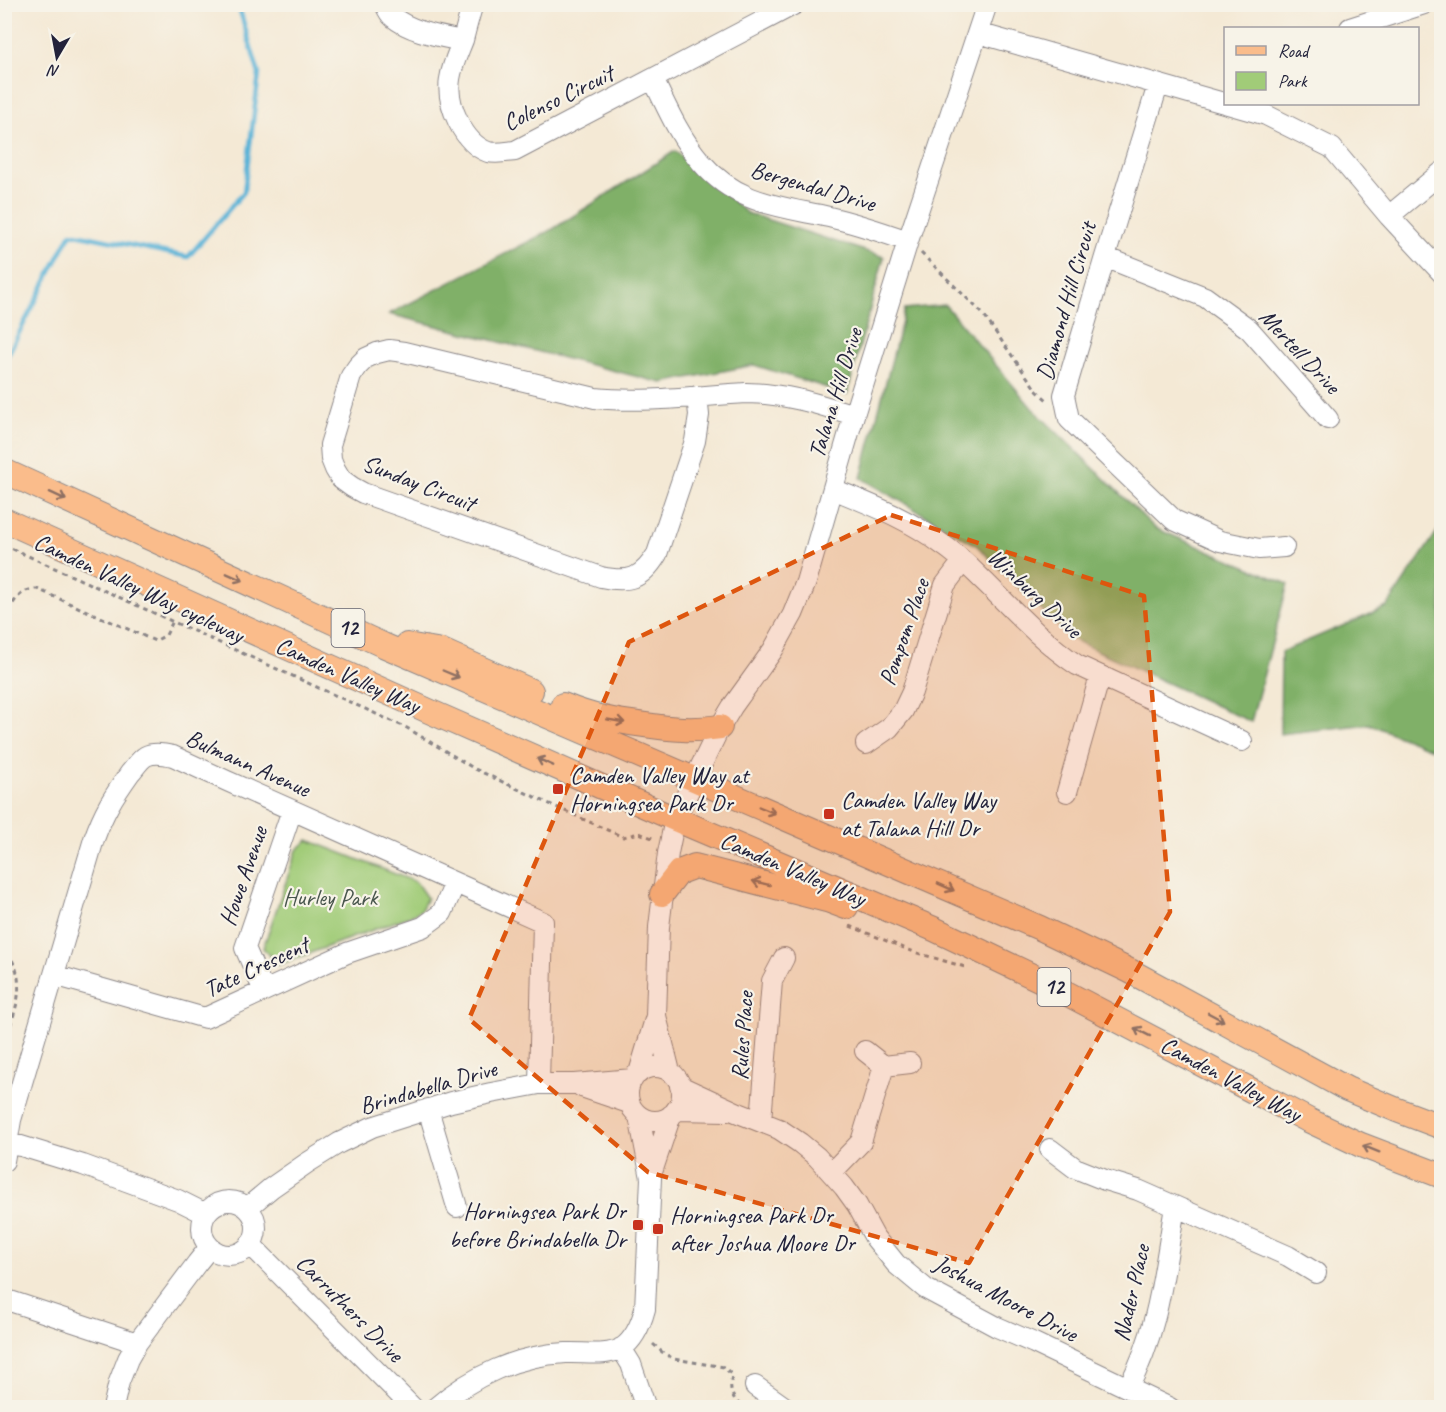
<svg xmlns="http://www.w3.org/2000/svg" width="1446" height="1412" viewBox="0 0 1446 1412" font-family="Caveat,sans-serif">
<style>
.green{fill:#a1cc78;stroke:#62775a;stroke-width:1.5}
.forest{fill:#80b068;stroke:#516952;stroke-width:1.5}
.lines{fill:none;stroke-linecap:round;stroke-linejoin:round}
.stream{stroke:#59b3d7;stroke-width:4.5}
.minor-casing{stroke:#8b8688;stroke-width:22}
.major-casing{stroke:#8b8688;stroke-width:26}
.path{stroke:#8b8688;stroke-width:3;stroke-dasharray:4.5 4.5;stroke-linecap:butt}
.minor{stroke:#fff;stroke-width:20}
.major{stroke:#fabc8b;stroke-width:24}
.oneway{stroke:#8e6f63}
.marked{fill:#de560e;fill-opacity:0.2;stroke:#de560e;stroke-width:4.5;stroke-dasharray:12 8;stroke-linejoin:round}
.poi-dot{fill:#c8321e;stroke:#f7f3e8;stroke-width:2}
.labels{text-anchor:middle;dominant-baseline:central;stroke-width:4.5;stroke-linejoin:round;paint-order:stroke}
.shield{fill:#f7f3e8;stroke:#62616f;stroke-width:1.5}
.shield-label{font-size:22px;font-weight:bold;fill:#22223b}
.street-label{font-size:24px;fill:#22223b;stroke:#f7f3e8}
.poi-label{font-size:24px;fill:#22223b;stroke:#f7f3e8;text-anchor:start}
.park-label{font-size:24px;fill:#48554d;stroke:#f7f3e8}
</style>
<rect width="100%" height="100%" fill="#f7f3e8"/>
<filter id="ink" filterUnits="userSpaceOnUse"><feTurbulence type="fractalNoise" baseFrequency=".0167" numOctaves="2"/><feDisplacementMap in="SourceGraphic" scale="12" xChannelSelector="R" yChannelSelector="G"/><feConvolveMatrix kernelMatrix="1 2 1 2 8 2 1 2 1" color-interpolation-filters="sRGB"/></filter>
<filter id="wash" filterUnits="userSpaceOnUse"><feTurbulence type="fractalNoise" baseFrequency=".008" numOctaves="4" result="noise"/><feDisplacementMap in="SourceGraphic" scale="24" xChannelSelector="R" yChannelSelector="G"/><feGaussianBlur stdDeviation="1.35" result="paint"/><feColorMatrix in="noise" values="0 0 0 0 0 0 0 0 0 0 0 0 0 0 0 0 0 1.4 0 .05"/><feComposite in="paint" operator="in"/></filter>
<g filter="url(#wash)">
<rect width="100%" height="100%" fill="#f4e9d5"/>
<path class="green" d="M 308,840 L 416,882 L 427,898 L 421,910 L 413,915 L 278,965 L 263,948 L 297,850 Z"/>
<path class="forest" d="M 675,151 L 747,213 L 884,257 L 847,394 L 754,365 L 662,383 L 389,314 L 553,229 Z
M 945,305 L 1033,409 L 1155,528 L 1288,584 L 1251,722 L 1070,638 L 976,545 L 861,478 L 905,309 Z
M 1441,526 L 1441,753 L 1369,724 L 1280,734 L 1281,652 L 1387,607 Z"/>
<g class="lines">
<path class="stream" d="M 4,362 L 71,233 L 188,257 L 244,192 L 259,74 L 238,4"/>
</g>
</g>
<g filter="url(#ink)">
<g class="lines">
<defs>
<path id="minor" d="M 385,4 C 387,9 389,14 393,17 C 411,32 439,36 462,41
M 473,4 C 469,16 466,28 463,40 C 458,53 452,65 450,79 C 446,104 463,143 488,152 C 497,154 506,152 515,151 L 795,4
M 1350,28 L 1424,4
M 978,33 L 1266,115 L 1332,148 L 1389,216 L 1442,273
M 653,79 C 667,108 680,138 701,162 C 737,204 779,206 829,217 C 856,223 882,232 908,241
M 1158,85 L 1105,257 L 1064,395 L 1069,419 L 1174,520 L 1220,541 L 1259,549 L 1284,547
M 1389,216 L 1442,172
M 1105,257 L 1205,297 L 1249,329 L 1328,419
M 697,396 L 699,415 L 695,441 L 657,554 C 642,579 629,583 601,577 L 363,493 L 352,487 L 341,479 L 335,469 L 331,459 L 330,445 L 351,376 L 358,366 L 366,358 L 377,353 L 389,350 L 404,352 L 595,398 C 644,403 696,396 746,393 C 783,393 818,404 854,415
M 833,489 C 872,505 909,519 943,545 C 960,556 973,571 988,585 C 1016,613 1043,642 1077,665 L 1242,741
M 866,744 L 889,728 L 903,711 L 912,692 L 945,585 L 963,561
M 1067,792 L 1100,676
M 54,975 L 205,1018 L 347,953 L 423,927 L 442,913 L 455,883
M 264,991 L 245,948 L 292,810
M 656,1016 L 670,1072
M 865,1051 L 884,1066 L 910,1063
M628 1094a27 27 0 1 1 54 0a27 27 0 1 1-54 0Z
M 639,1073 L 656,1016 L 659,927 L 668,853 L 675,819 L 720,727 L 732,707 L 773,650 L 793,614 L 806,582 L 854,415 L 908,241 L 987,4
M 680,1086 L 736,1112 L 779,1129 L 800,1143 L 817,1157 L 844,1187 L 857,1205 L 875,1238 L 896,1264 L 926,1289 L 997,1327 L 1034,1343 L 1170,1408
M 582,1087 L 629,1103
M 428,1109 L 457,1207
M 676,1110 L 728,1111
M 761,1121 L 772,981 L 784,958
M 7,1144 L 21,1146 L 83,1165 L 178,1200 L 206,1214
M 1050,1149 L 1075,1168 L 1105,1180 L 1138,1190 L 1288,1256 L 1316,1273
M 4,1161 L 11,1120 L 94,839 C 104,811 113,797 130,773 C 135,768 139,760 146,756 C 154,752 165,754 173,756 L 227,781 L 543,922 L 539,1084
M 832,1172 L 861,1142 L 884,1066
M 651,1175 L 671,1115
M202 1228a27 27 0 1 1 54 0a27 27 0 1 1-54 0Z
M 247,1208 L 271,1188 L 307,1163 L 339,1143 L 372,1127 L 451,1102 L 491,1093 L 539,1084 L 574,1084 L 633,1079
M 250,1244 L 413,1408
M 4,1299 L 137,1343
M 621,1348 L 631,1364 L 646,1408
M 755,1386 L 786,1408
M 1128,1388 C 1159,1330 1164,1270 1175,1207
M 113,1408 L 119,1382 L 128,1359 L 137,1343 L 197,1263 L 210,1247
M 435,1408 C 472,1376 518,1355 566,1353 C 584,1352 606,1357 622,1348 C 635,1339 641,1324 645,1309 L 651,1178 L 639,1116"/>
<path id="major" d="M 4,471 L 383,645 L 1040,928 L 1130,971 L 1347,1089 L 1397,1110 L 1442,1127
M 4,520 L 431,712 L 675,819 L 934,929 L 1047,983 L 1308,1120 L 1361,1145 L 1442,1176
M 407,645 L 442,651 L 531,691
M 563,705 C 591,717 615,721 645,725 C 672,729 692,731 720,727
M 662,894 L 679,872 L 695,866 L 830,901 L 846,907"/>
</defs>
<use href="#minor" class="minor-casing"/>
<use href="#major" class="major-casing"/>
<path class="path" d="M 921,253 L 982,313 L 1037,391 L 1047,400
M 4,545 L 407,728 L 475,769 L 554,806 L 623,837 L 639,833 L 655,839
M 4,619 C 13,604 18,589 37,589 L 155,641 L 166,635 L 173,621
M 850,926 L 914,952 L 965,967
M 4,944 C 8,952 13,961 16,969 C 24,995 12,1019 4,1043
M 653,1344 L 662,1352 L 674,1359 L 724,1367 L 732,1375 C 729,1391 731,1398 744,1408"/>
<use href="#minor" class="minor"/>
<use href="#major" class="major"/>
</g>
<defs><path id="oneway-shaft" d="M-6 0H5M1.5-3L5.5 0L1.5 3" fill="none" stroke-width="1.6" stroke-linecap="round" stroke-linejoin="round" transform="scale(1.5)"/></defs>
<g class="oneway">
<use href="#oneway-shaft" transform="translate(58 496) rotate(25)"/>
<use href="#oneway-shaft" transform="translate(235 577) rotate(24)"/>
<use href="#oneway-shaft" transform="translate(451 674) rotate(23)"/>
<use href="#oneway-shaft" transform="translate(616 721) rotate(10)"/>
<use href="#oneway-shaft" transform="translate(545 762) rotate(-156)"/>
<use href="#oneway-shaft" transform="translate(767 810) rotate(23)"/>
<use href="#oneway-shaft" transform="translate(761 883) rotate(-166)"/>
<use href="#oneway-shaft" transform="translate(946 887) rotate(24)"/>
<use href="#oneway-shaft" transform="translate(1216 1017) rotate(28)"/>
<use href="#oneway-shaft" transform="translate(1142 1032) rotate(-153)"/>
<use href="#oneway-shaft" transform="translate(1371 1149) rotate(-158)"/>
</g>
</g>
<path class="marked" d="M 891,515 L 1144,596 L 1170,912 L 969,1263 L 648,1172 L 469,1019 L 629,642 Z"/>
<g class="poi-dot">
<rect x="552" y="783" width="12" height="12" rx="3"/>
<rect x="823" y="808" width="12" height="12" rx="3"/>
<rect x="632" y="1219" width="12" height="12" rx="3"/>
<rect x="652" y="1223" width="12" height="12" rx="3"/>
</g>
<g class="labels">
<g class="shield">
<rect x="331.5" y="609" width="33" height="38" rx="4.5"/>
<rect x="1037.5" y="968" width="33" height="38" rx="4.5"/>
</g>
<g class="shield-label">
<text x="348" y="628">12</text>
<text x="1054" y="987">12</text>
</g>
<g class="street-label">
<text transform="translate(558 98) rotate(-26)">Colenso Circuit</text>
<text transform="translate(813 186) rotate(16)">Bergendal Drive</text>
<text transform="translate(1066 301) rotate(-74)">Diamond Hill Circuit</text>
<text transform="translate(1300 351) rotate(47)">Mertell Drive</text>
<text transform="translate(835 393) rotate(-73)">Talana Hill Drive</text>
<text transform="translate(419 483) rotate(21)">Sunday Circuit</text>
<text transform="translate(139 588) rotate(25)">Camden Valley Way cycleway</text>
<text transform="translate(1035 593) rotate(43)">Winburg Drive</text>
<text transform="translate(904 632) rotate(-71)">Pompom Place</text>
<text transform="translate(348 675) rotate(24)">Camden Valley Way</text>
<text transform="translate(248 763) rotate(24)">Bulmann Avenue</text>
<text transform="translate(793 869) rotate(23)">Camden Valley Way</text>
<text transform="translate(243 876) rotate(-71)">Howe Avenue</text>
<text transform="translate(256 967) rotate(-25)">Tate Crescent</text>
<text transform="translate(742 1036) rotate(-86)">Rules Place</text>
<text transform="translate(1231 1079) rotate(28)">Camden Valley Way</text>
<text transform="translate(428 1087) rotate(-16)">Brindabella Drive</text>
<text transform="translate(1131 1293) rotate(-77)">Nader Place</text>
<text transform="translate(1006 1298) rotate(28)">Joshua Moore Drive</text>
<text transform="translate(350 1308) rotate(45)">Carruthers Drive</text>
</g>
<g class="poi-label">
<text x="570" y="775">Camden Valley Way at<tspan x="570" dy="28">Horningsea Park Dr</tspan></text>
<text x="841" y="800">Camden Valley Way<tspan x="841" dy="28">at Talana Hill Dr</tspan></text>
<text x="626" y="1211" text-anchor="end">Horningsea Park Dr<tspan x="626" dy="28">before Brindabella Dr</tspan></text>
<text x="670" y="1215">Horningsea Park Dr<tspan x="670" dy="28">after Joshua Moore Dr</tspan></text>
</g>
<g class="park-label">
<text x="330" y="897">Hurley Park</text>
</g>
</g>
<rect width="1446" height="1412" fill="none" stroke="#f7f3e8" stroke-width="24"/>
<rect x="1224" y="27" width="195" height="78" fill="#f7f3e8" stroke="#a29fa3" stroke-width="1.5"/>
<rect x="1236" y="46" width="30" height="9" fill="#fabc8b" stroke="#a29fa3" stroke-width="1.5"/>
<text x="1278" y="57" font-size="18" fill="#22223b">Road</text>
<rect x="1236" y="72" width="30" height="18" fill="#a1cc78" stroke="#a29fa3" stroke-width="1.5"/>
<text x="1278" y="87" font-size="18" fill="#22223b">Park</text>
<g transform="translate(57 57) rotate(190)" stroke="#f7f3e8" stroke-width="4.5" paint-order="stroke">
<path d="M0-4.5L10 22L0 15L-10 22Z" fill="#22223b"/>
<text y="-9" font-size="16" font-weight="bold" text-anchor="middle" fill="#22223b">N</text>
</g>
</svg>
